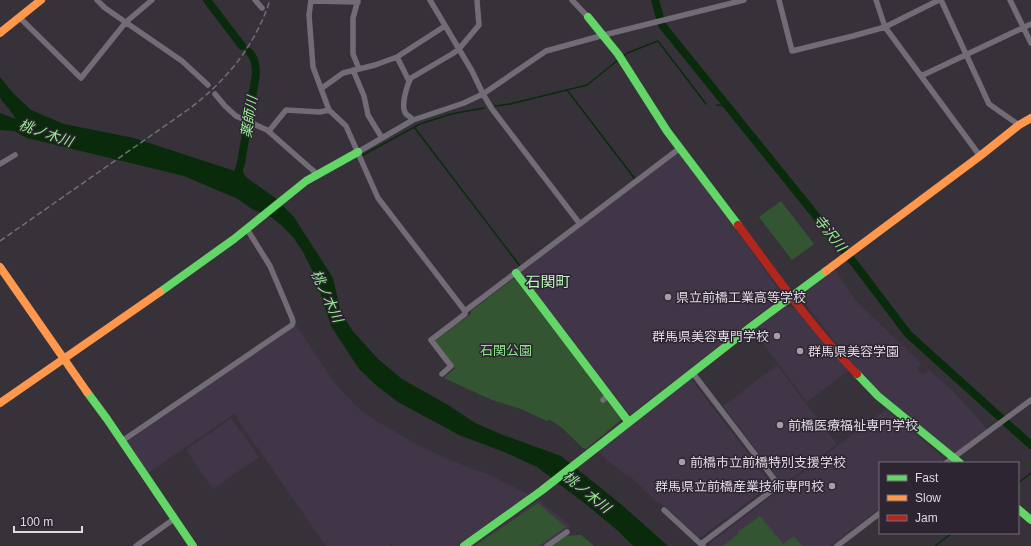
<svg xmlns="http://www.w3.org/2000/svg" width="1031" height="546" viewBox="0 0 1031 546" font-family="Helvetica,'Noto Sans JP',sans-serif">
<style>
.built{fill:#413548}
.green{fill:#345532}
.water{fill:#0a2b0b}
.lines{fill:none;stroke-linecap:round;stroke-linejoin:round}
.stream{stroke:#0a2b0b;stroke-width:1.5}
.river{stroke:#0a2b0b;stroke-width:8}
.street{stroke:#726c76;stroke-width:5.5}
.fast{stroke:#63d668;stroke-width:8}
.slow{stroke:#ff974d;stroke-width:8}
.jam{stroke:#b3261e;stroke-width:8}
.rail{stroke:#736e76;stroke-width:1.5;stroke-dasharray:6 3;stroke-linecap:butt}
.poi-dot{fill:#a49fa7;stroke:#2e2533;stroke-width:1.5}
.labels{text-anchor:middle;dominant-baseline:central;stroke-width:3;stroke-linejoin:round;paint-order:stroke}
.poi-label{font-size:13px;fill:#dfd9e2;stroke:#2e2533;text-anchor:start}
.park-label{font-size:13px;fill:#8de587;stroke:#2e2533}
.water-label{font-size:14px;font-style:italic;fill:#95ee8f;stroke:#2e2533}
.quarter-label{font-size:15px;fill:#baf3b6;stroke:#2e2533}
</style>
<rect width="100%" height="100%" fill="#37323a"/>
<path class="built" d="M 677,153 L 679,153 L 739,234 L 781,293 L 779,298 L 728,339 L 630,415 L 521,275 L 521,272 Z
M 834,268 L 856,301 L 921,363 L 917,369 L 923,375 L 929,370 L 955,393 L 987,429 L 955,454 L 893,405 L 857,369 L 804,302 L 803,291 Z
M 786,306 L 794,308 L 848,371 L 807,402 L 753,330 Z
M 296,325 L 336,385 L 360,410 L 378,422 L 422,447 L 443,457 L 475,470 L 486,473 L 530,495 L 458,546 L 393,546 L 392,544 L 389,546 L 326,546 L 234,414 L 147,474 L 127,446 L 128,441 Z
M 777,365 L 837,444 L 783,485 L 723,406 Z
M 687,378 L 691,379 L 770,482 L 769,486 L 701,537 L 698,537 L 665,506 L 658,503 L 631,477 L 624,474 L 596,450 Z
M 886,409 L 944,458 L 943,461 L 940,463 L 880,463 L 880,508 L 830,546 L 710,546 L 710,543 Z
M 231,418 L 259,457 L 213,489 L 186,450 Z
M 538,500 L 571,526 L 543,546 L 472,546 Z"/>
<path class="green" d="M 781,201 L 814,244 L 792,260 L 759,217 Z
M 513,279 L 515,279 L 622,419 L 586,449 L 583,448 L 561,427 L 550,420 L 547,421 L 521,409 L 492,400 L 444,378 L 455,368 L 435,342 L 436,340 L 471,314 L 471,311 Z
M 538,503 L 566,527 L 539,546 L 475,546 Z
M 760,516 L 783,544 L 794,536 L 802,546 L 723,546 L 738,534 L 738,532 Z
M 581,535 L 594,546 L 549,546 L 563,536 Z"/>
<path class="water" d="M 0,77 L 13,93 L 31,110 L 64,124 L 134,138 L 235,171 L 240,167 L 246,177 L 274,197 L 294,217 L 333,278 L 340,309 L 346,320 L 352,330 L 378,359 L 402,379 L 448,405 L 475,423 L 503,435 L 561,456 L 622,505 L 668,546 L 633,546 L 617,530 L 583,502 L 537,467 L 504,452 L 459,435 L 398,402 L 377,386 L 359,369 L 331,326 L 315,276 L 303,252 L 293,237 L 280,224 L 271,217 L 252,209 L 238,199 L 184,176 L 27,138 L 14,131 L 0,130 L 0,113 L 16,119 L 10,110 L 2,101 L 0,97 Z"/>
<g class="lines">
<path class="stream" d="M 622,57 L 627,53 L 658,41 L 706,104
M 567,90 L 635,179
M 717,105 L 727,106
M 495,106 L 510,104 L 587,85 L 618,60
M 414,127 L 520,266
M 363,155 L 420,124 L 451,114 L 484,108
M 1018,483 L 1031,473
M 935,546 L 952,533"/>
<path class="river" d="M 207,0 L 242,46
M 655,0 L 662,25 L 858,268 L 908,334 L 1031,445
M 237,176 L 241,163 L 256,74 C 256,66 255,57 249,52"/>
<path class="street" d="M 97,0 L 105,8 L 182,61 L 208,85
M 255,0 L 262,8
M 311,0 L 309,15 L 313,67 L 329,110 L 346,126 L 378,198 L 465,311
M 358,0 L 353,18 L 353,54 L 359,69
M 430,0 L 472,71 L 483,94 L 492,109 L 580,224
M 572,0 L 588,17
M 779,0 L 792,51 L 853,36 L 885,27 L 939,0
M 876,0 L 885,27 L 980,156
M 941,0 L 989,104 L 1019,125
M 1010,0 L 1031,43
M 311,1 L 358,2
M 19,17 L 81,78 L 126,22 L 152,0
M 397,57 L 409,81
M 353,70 L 364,96 L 368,115 L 382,138
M 921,76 L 1031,24
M 322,88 L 343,73 L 375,65 L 397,57 L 445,26
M 215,94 L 225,106 L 236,116 L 267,130 L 317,174
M 413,120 C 411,117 408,116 406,114 C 400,107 407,85 411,78 L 452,54 L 459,49 L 479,25 L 477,0
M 269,131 L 286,110 L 320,112 L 329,110
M 358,152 L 413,120 L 464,103 L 483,94 L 546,51 L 604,35 L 744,0
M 0,164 L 15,155
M 692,372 L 774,479 L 775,482 L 775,488 L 701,544
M 442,374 L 451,366 L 431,340 L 465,314 L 465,311 L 680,148
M 603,400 L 608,395
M 122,441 L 292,325 L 293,322 L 292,318 L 270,266 L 247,229
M 946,463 L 1031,400
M 664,510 L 703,546
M 136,546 L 174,519
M 547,546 L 567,532
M 837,546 L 880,513"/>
<path class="fast" d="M 588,17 L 618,54 L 667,131 L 738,225
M 516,273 L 628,421
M 160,292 L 234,239 L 306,181 L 358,152
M 857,374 L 878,396 L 960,463
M 87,392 L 107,419 L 193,546
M 1018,509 L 1031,520
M 464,546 L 541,491 L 752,326 L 826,271"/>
<path class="slow" d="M 0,33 L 41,0
M 0,267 L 87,392
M 826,271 L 980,156 L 1019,125 L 1031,118
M 0,403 L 160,292"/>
<path class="jam" d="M 738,225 C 776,276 813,329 857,374"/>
<path class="rail" d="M 0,241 L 189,109 C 227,80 255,46 270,0"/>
</g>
<g class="poi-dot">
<circle cx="668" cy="297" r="4"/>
<circle cx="777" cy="336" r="4"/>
<circle cx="800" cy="351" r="4"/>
<circle cx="780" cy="425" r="4"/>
<circle cx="682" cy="462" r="4"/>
<circle cx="832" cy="486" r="4"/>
</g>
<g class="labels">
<g class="poi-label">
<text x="676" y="297">県立前橋工業高等学校</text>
<text x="769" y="336" text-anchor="end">群馬県美容専門学校</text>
<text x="808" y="351">群馬県美容学園</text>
<text x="788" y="425">前橋医療福祉専門学校</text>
<text x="690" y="462">前橋市立前橋特別支援学校</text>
<text x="824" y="486" text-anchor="end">群馬県立前橋産業技術専門校</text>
</g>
<g class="park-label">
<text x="506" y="350">石関公園</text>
</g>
<g class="water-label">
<text transform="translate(249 117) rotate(-81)">薬師川</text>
<text transform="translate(46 133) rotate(19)">桃ノ木川</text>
<text transform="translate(830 233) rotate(51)">寺沢川</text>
<text transform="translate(327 296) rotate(65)">桃ノ木川</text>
<text transform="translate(587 492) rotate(39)">桃ノ木川</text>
</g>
<g class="quarter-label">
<text x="548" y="281">石関町</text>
</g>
</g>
<rect x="879" y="462" width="140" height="72" fill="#2e2533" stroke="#756d79"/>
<rect x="887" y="475" width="20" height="6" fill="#63d668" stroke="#756d79"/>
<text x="915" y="482" font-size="12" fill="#dfd9e2">Fast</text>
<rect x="887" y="495" width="20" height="6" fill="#ff974d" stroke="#756d79"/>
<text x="915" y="502" font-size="12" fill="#dfd9e2">Slow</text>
<rect x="887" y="515" width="20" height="6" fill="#b3261e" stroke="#756d79"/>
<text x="915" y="522" font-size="12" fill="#dfd9e2">Jam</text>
<path d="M14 526v6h68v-6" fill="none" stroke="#dfd9e2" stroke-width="2"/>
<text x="20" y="526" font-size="12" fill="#dfd9e2" stroke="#2e2533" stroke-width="3" paint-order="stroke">100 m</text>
</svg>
